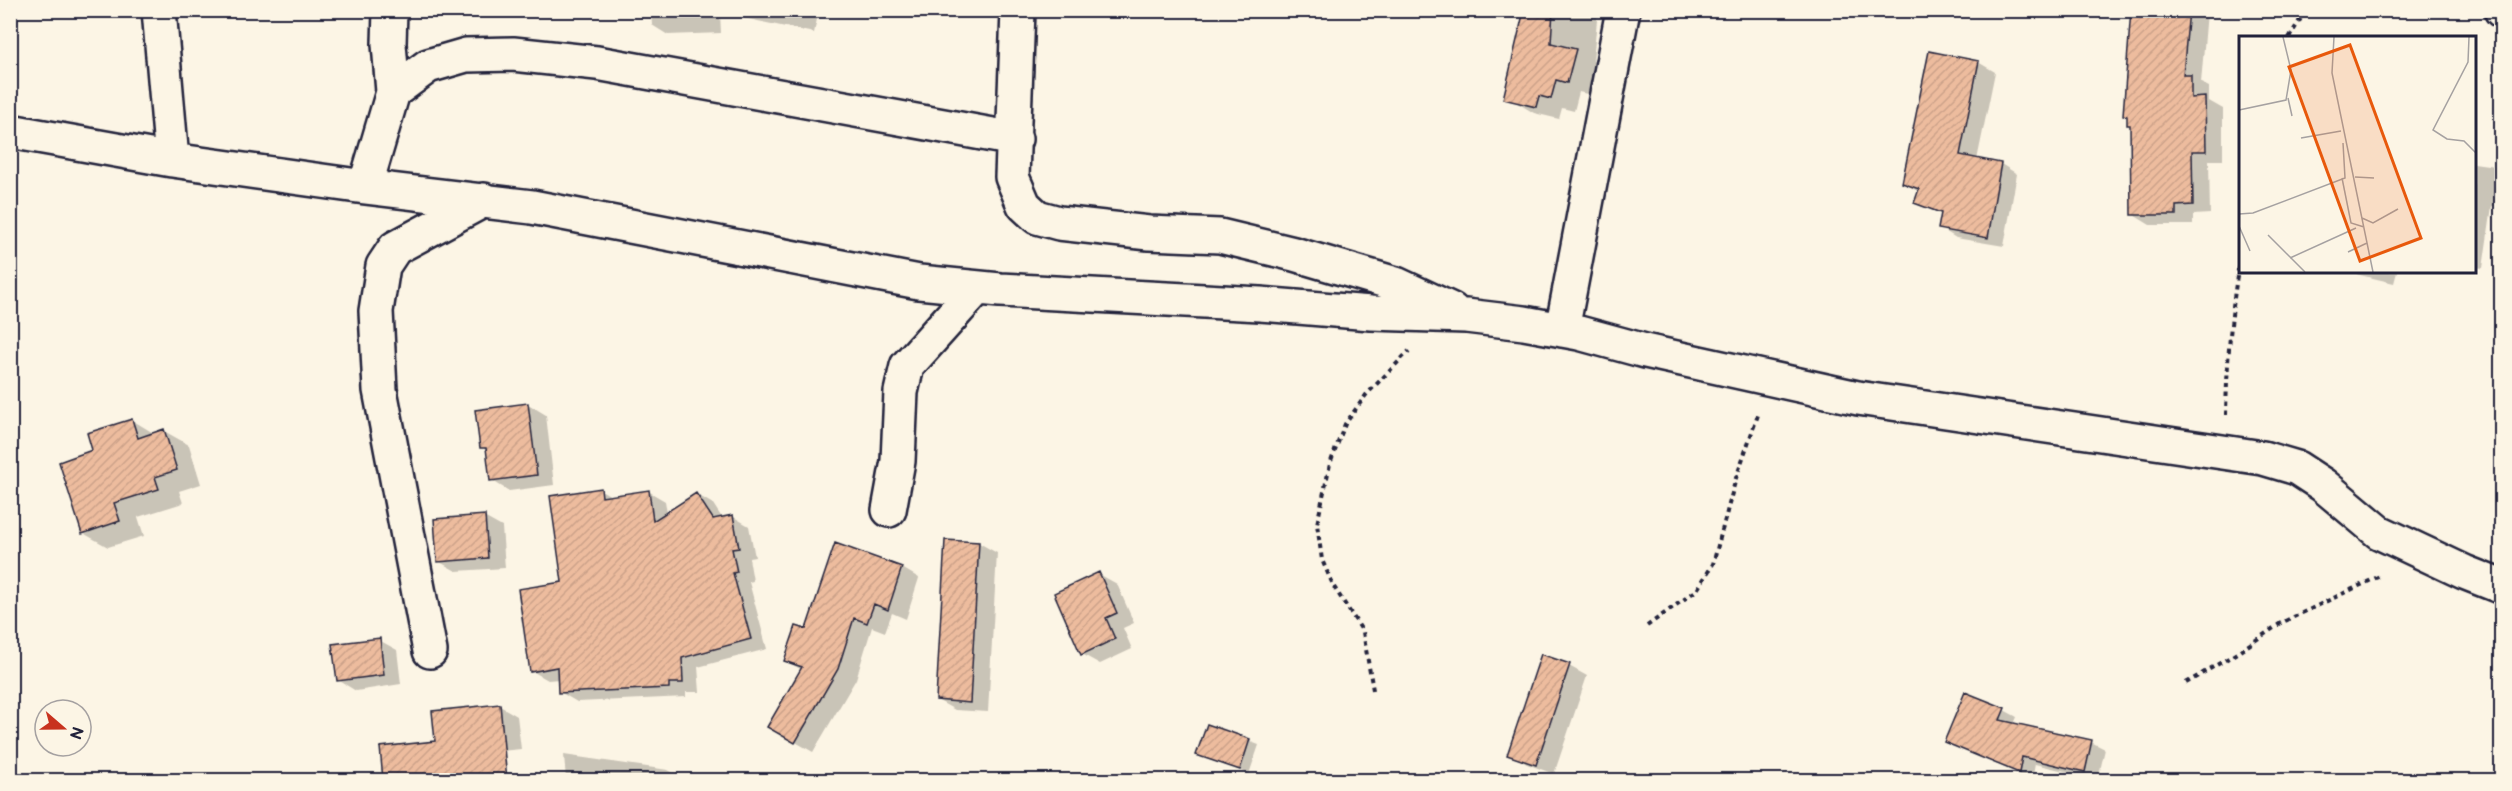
<svg xmlns="http://www.w3.org/2000/svg" width="2512" height="791" viewBox="0 0 2512 791" font-family="'Balsamiq Sans',sans-serif">
<style>
.shadow{fill:#0003}
.building{fill:url(#building-hatch);stroke:#22223b;stroke-width:1.5}
.lines{fill:none;stroke-linecap:round;stroke-linejoin:round}
.minor-casing{stroke:#22223b;stroke-width:38}
.path{stroke:#22223b;stroke-width:4;stroke-dasharray:4.5 4.5;stroke-linecap:butt}
.minor{stroke:#fcf5e5;stroke-width:33}
.inset-road{fill:none;stroke:#a5a1a1;stroke-width:1.5}
.view{fill:#e8590c;fill-opacity:0.15;stroke:#e8590c;stroke-width:3}
.inset-edge{fill:none;stroke:#22223b;stroke-width:3}
</style>
<defs>
<pattern id="building-hatch" width="6" height="6" patternUnits="userSpaceOnUse" patternTransform="scale(1.5)"><rect width="6" height="6" fill="#edbc9e"/><path d="M-1 1l2-2M0 6l6-6M5 7l2-2" fill="none" stroke="#cba189"/></pattern>
</defs>
<rect width="100%" height="100%" fill="#fcf5e5"/>
<filter id="ink" filterUnits="userSpaceOnUse"><feTurbulence type="fractalNoise" baseFrequency=".0167" numOctaves="2"/><feDisplacementMap in="SourceGraphic" scale="12" xChannelSelector="R" yChannelSelector="G"/><feConvolveMatrix kernelMatrix="1 2 1 2 8 2 1 2 1" color-interpolation-filters="sRGB"/></filter>
<g filter="url(#ink)">
<path class="shadow" d="M 651,10 L 819,10 L 814,33 L 720,13 L 721,33 L 668,35 L 652,25 Z
M 1518,10 L 1598,10 L 1593,61 L 1598,64 L 1591,95 L 1579,92 L 1574,111 L 1562,108 L 1559,119 L 1534,113 L 1511,99 L 1525,15 Z
M 2133,10 L 2207,12 L 2201,83 L 2209,87 L 2209,101 L 2223,109 L 2223,160 L 2209,160 L 2210,214 L 2193,215 L 2193,225 L 2150,225 L 2132,214 Z
M 1978,62 L 1995,72 L 1977,160 L 2001,164 L 2017,174 L 2004,246 L 1956,238 L 1940,228 L 1942,215 L 1915,202 L 1919,192 L 1904,183 Z
M 2474,163 L 2502,167 L 2502,207 L 2492,206 L 2483,268 L 2474,267 Z
M 2347,272 L 2397,272 L 2394,283 Z
M 528,404 L 546,415 L 554,485 L 509,491 L 491,480 L 488,451 L 481,447 Z
M 132,420 L 155,434 L 164,431 L 189,445 L 201,484 L 179,491 L 183,503 L 138,517 L 144,536 L 108,547 L 83,533 L 94,451 Z
M 601,490 L 613,497 L 648,491 L 665,501 L 667,513 L 696,494 L 713,504 L 722,518 L 732,516 L 749,526 L 755,557 L 749,558 L 753,581 L 749,582 L 767,649 L 698,667 L 700,692 L 686,692 L 686,697 L 577,702 L 560,692 L 559,679 L 548,680 L 532,671 Z
M 484,517 L 502,527 L 505,568 L 456,571 L 438,561 Z
M 946,541 L 979,543 L 997,553 L 988,712 L 955,710 L 937,700 Z
M 836,545 L 902,568 L 919,578 L 906,619 L 892,613 L 885,632 L 872,627 L 856,679 L 813,752 L 769,727 L 802,670 L 786,661 L 807,631 Z
M 1099,574 L 1117,584 L 1134,623 L 1123,628 L 1132,649 L 1100,664 L 1082,654 Z
M 379,640 L 397,650 L 401,684 L 356,691 L 338,680 Z
M 1569,666 L 1587,676 L 1554,774 L 1527,764 L 1509,754 Z
M 500,706 L 517,716 L 521,749 L 455,756 Z
M 2004,710 L 2017,717 L 2014,724 L 2091,742 L 2105,749 L 2098,779 L 2035,764 L 2032,780 L 1946,742 Z
M 1208,726 L 1259,745 L 1249,774 L 1198,754 Z
M 564,755 L 668,770 L 686,780 L 566,780 Z"/>
<path class="building" d="M 1524,10 L 1553,10 L 1551,43 L 1576,49 L 1567,83 L 1556,80 L 1551,99 L 1539,96 L 1536,107 L 1503,99 Z
M 2131,10 L 2189,10 L 2183,75 L 2191,75 L 2191,98 L 2205,97 L 2206,151 L 2192,151 L 2193,205 L 2176,206 L 2176,215 L 2131,215 L 2130,125 L 2127,125 L 2127,116 L 2123,115 Z
M 1929,51 L 1979,61 L 1960,155 L 2001,163 L 1988,238 L 1938,229 L 1941,213 L 1914,203 L 1919,189 L 1902,183 Z
M 528,403 L 537,475 L 490,481 L 486,448 L 480,448 L 475,410 Z
M 132,419 L 138,438 L 164,429 L 177,470 L 155,477 L 159,489 L 114,503 L 120,521 L 82,534 L 59,462 L 92,450 L 87,433 Z
M 601,488 L 602,497 L 649,490 L 653,521 L 696,493 L 713,519 L 733,515 L 739,548 L 732,549 L 737,572 L 733,573 L 751,639 L 682,658 L 683,683 L 669,683 L 669,688 L 558,693 L 557,667 L 530,672 L 518,589 L 562,582 L 550,496 Z
M 485,515 L 488,558 L 437,562 L 434,519 Z
M 945,540 L 979,542 L 970,703 L 936,700 Z
M 835,543 L 902,567 L 888,610 L 874,604 L 867,623 L 854,618 L 838,669 L 795,743 L 767,727 L 802,667 L 784,661 L 796,626 L 806,629 Z
M 1099,572 L 1117,613 L 1106,618 L 1115,639 L 1081,655 L 1054,593 Z
M 380,638 L 384,675 L 337,681 L 332,644 Z
M 1541,654 L 1570,664 L 1536,765 L 1507,755 Z
M 1965,692 L 2005,708 L 2000,720 L 2092,740 L 2085,772 L 2022,757 L 2019,773 L 1944,742 Z
M 500,704 L 507,780 L 383,780 L 380,747 L 435,741 L 432,711 Z
M 1207,724 L 1250,739 L 1240,770 L 1196,755 Z"/>
<g class="lines">
<defs>
<path id="minor" d="M 159,10 L 172,160
M 390,10 L 389,44 L 393,92
M 1018,10 L 1012,177 L 1024,205 L 1037,217 L 1059,223 L 1149,233 L 1220,236 L 1294,254 L 1396,284 L 1452,310
M 2501,10 L 2502,11
M 10,131 L 172,160 L 365,187 L 532,207 L 919,282 L 1000,290 L 1260,304 L 1371,313 L 1466,316 L 1524,323 L 1579,333 L 1645,351 L 1858,398 L 2263,458 L 2297,468 L 2323,485 L 2379,532 L 2464,572 L 2502,587
M 365,187 L 393,92 L 428,66 L 466,55 L 513,54 L 597,63 L 1015,139
M 1562,330 L 1623,10
M 889,510 L 898,461 L 901,392 L 907,366 L 977,288
M 430,651 L 380,390 L 376,311 L 383,266 L 395,248 L 484,200"/>
</defs>
<use href="#minor" class="minor-casing"/>
<path class="path" d="M 2289,38 L 2306,10
M 2226,415 C 2227,362 2231,310 2240,258
M 1647,626 L 1697,590 L 1713,564 L 1736,478 L 1759,412
M 2186,683 L 2237,653 L 2281,623 L 2382,575
M 1373,690 L 1363,632 L 1334,587 L 1322,560 L 1317,524 L 1330,464 L 1345,424 L 1366,395 L 1409,351"/>
<use href="#minor" class="minor"/>
</g>
</g>
<g transform="translate(2239 36)">
<rect width="237" height="237" fill="#fcf5e5"/>
<path class="inset-road" d="M 95,1 L 93,37 L 134,236M 230,1 L 229,26 L 194,94 L 208,103 L 225,105 L 237,117M 49,62 L 53,80M 0,74 L 47,64 L 52,34 L 44,1M 62,102 L 102,95M 116,141 L 135,142M 103,142 L 112,187 L 125,191M 0,178 L 14,177 L 106,142 L 104,107M 123,182 L 134,187 L 159,173M 0,190 L 11,215M 29,199 L 66,236M 109,216 L 128,207M 51,222 L 117,192"/>
<path class="view" d="M 111,9 L 182,202 L 121,225 L 50,31 Z"/>
<rect width="237" height="237" class="inset-edge"/>
</g>
<rect width="2512" height="791" fill="none" stroke="#fcf5e5" stroke-width="36"/>
<rect x="18" y="18" width="2476" height="755" fill="none" stroke="#22223b" stroke-width="2" filter="url(#ink)"/>
<g transform="translate(63 728) rotate(110)"><circle r="28" fill="#fcf5e5" stroke="#a5a1a1" stroke-width="1.5"/>
<path d="M0-4.5L10 22L0 15L-10 22Z" fill="#c8321e"/>
<text y="-9" font-size="16" font-weight="bold" text-anchor="middle" fill="#22223b">N</text>
</g>
</svg>
